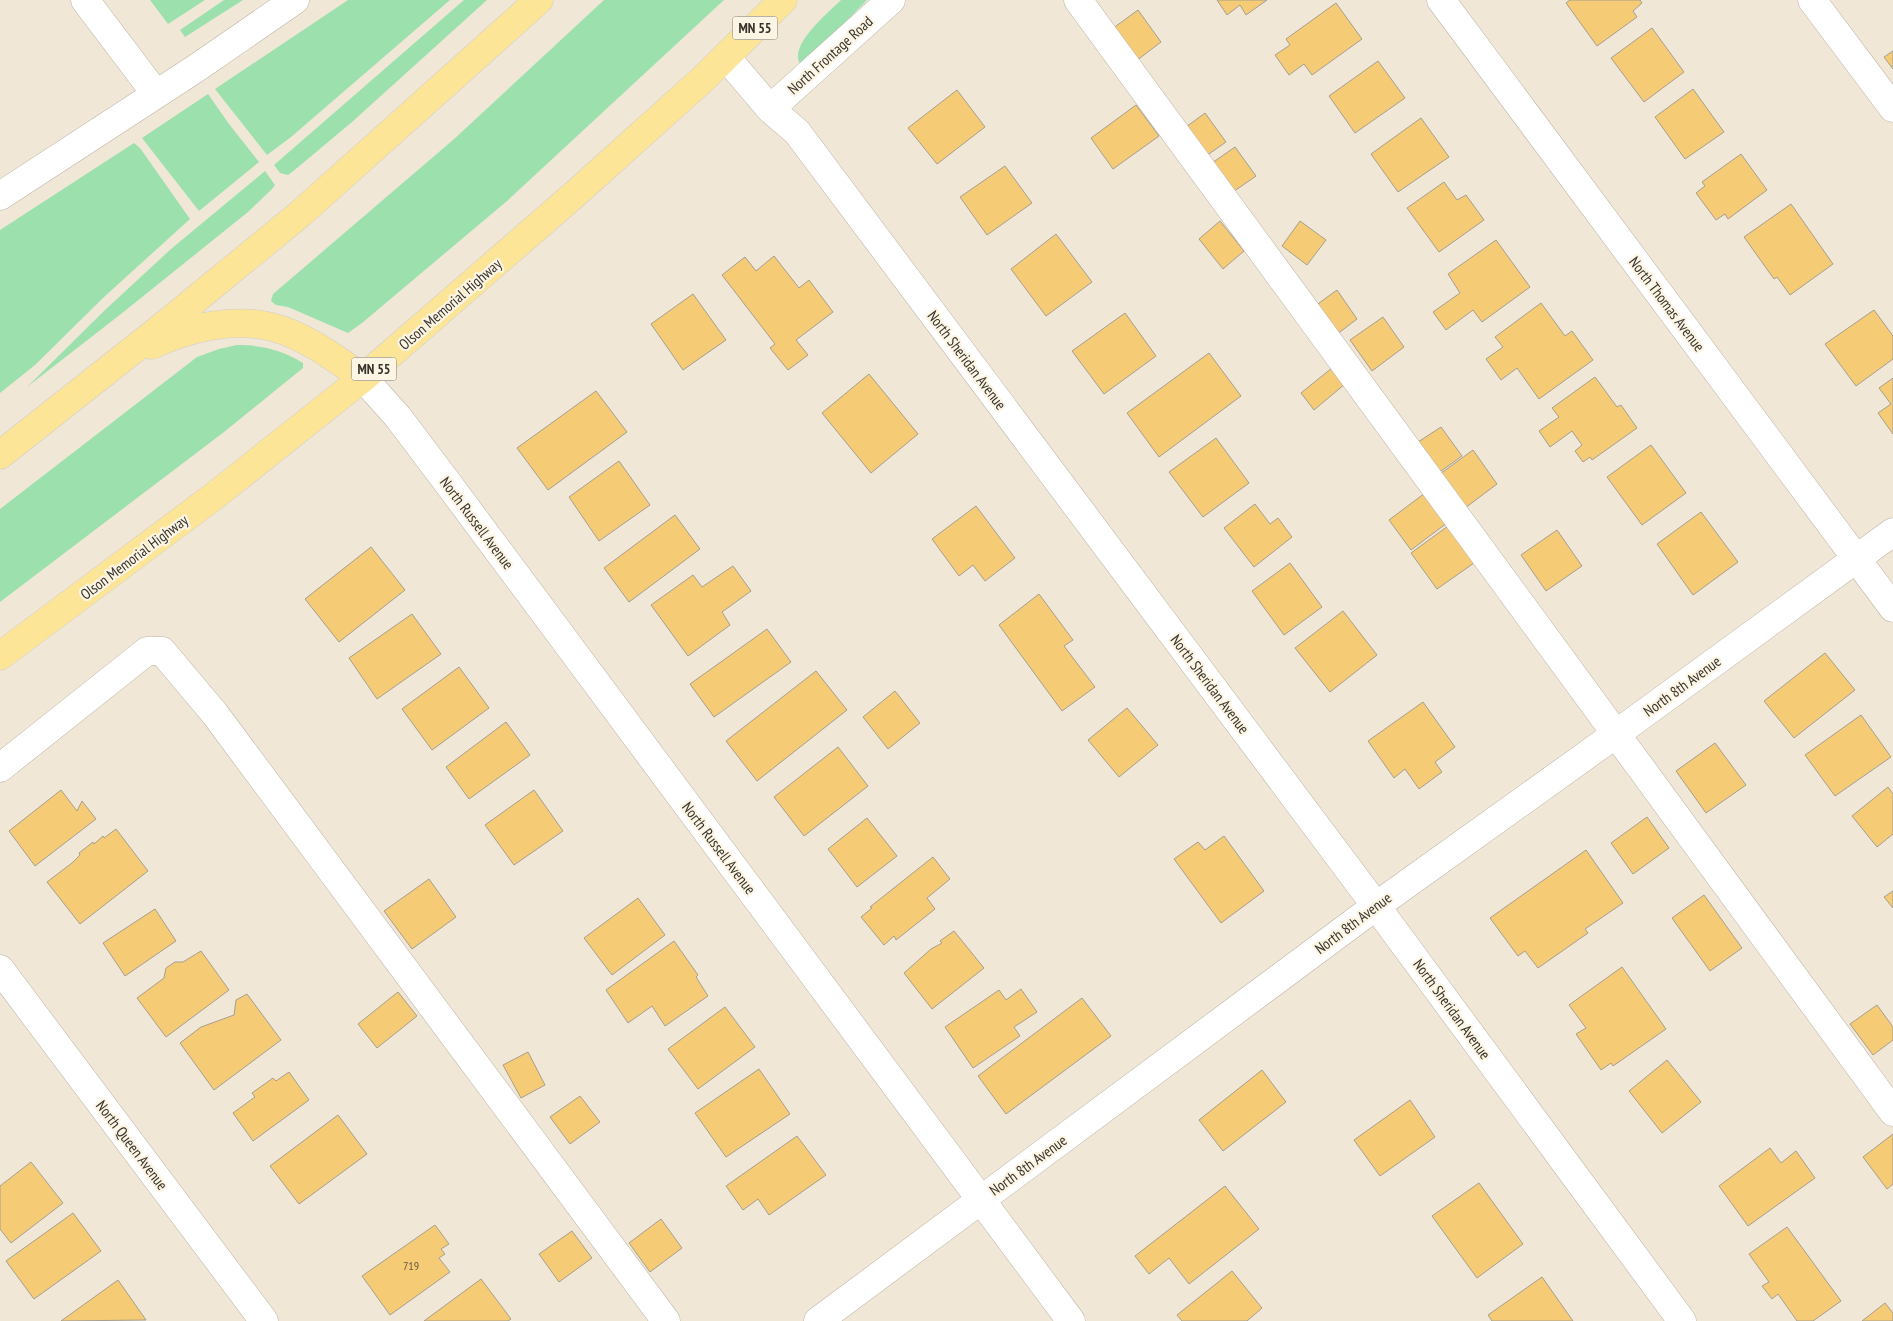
<svg xmlns="http://www.w3.org/2000/svg" width="1893" height="1321" viewBox="0 0 1893 1321" font-family="'PT Sans Narrow',sans-serif">
<style>
.green{fill:#9ce1ad}
.building{fill:#f5cb76;stroke:#a69e8f}
.lines{fill:none;stroke-linecap:round;stroke-linejoin:round}
.minor-casing{stroke:#bcb4a4;stroke-width:29}
.major-casing{stroke:#cfcecd;stroke-width:29}
.minor{stroke:#fff;stroke-width:28}
.major{stroke:#fde598;stroke-width:28}
.labels{text-anchor:middle;dominant-baseline:central;stroke-width:4.5;stroke-linejoin:round;paint-order:stroke}
.number-label{font-size:12px;fill:#66593f}
.shield{fill:#fdf5e4;stroke:#726d64;stroke-width:1}
.shield-label{font-size:14px;font-weight:bold;fill:#36332d}
.street-label{font-size:15px;fill:#36332d;stroke:#fdf5e4}
</style>
<rect width="100%" height="100%" fill="#f0e7d7"/>
<path class="green" d="M 150,0 L 205,0 L 168,24 Z
M 224,0 L 243,0 L 185,37 L 180,30 Z
M 348,0 L 450,0 L 291,137 L 267,155 L 215,89 Z
M 464,0 L 487,0 L 352,122 L 297,168 L 288,175 L 280,173 L 274,165 Z
M 604,0 L 724,0 L 507,201 L 362,323 L 348,333 L 288,307 L 276,305 L 271,301 L 273,294 L 453,140 Z
M 841,0 L 867,0 L 808,60 L 803,64 L 799,62 C 791,43 829,12 841,0 Z
M 208,94 L 229,124 L 259,162 L 199,211 L 142,138 Z
M 134,143 L 140,148 L 190,219 L 104,297 L 35,365 L 0,393 L 0,230 Z
M 265,171 L 275,185 L 272,189 L 248,212 L 121,314 L 27,387 L 105,310 L 171,249 Z
M 237,345 C 262,345 282,350 303,363 L 303,368 L 224,432 L 0,602 L 0,509 L 197,357 L 219,349 Z"/>
<path class="building" d="M 1217,0 L 1267,0 L 1246,15 L 1240,5 L 1227,15 Z
M 1570,0 L 1640,0 L 1642,3 L 1633,11 L 1637,17 L 1597,46 L 1566,3 Z
M 1336,3 L 1362,39 L 1312,75 L 1304,64 L 1289,75 L 1275,55 L 1290,45 L 1286,39 Z
M 1138,10 L 1161,42 L 1136,61 L 1112,29 Z
M 1652,28 L 1684,72 L 1644,102 L 1611,58 Z
M 1893,51 L 1893,69 L 1884,57 Z
M 1378,61 L 1405,98 L 1355,133 L 1329,96 Z
M 1693,89 L 1724,132 L 1685,159 L 1655,117 Z
M 957,90 L 985,127 L 937,164 L 908,128 Z
M 1136,105 L 1159,136 L 1113,169 L 1091,138 Z
M 1205,113 L 1226,142 L 1206,156 L 1186,127 Z
M 1421,118 L 1449,157 L 1398,192 L 1371,154 Z
M 1235,147 L 1256,176 L 1233,192 L 1212,163 Z
M 1741,154 L 1767,190 L 1728,219 L 1725,214 L 1716,220 L 1696,193 L 1705,186 L 1702,182 Z
M 1005,166 L 1032,203 L 987,235 L 960,197 Z
M 1444,182 L 1457,200 L 1466,195 L 1484,220 L 1439,252 L 1407,208 Z
M 1791,204 L 1833,264 L 1790,295 L 1777,277 L 1774,279 L 1744,237 Z
M 1220,221 L 1244,251 L 1223,269 L 1199,239 Z
M 1300,221 L 1326,240 L 1307,265 L 1282,246 Z
M 1056,234 L 1092,282 L 1046,316 L 1011,269 Z
M 1496,240 L 1530,287 L 1482,322 L 1473,310 L 1446,330 L 1433,312 L 1460,293 L 1448,274 Z
M 774,256 L 799,288 L 809,280 L 833,312 L 796,340 L 808,355 L 788,370 L 770,348 L 775,344 L 722,275 L 745,257 L 756,271 Z
M 1337,290 L 1357,319 L 1336,335 L 1315,306 Z
M 693,294 L 726,340 L 683,370 L 651,324 Z
M 1541,303 L 1565,336 L 1572,331 L 1593,360 L 1539,399 L 1517,368 L 1501,380 L 1486,359 L 1503,347 L 1495,337 Z
M 1874,310 L 1893,336 L 1893,359 L 1856,386 L 1825,344 Z
M 1125,313 L 1156,356 L 1104,394 L 1072,351 Z
M 1383,317 L 1404,347 L 1372,371 L 1350,340 Z
M 1209,353 L 1241,396 L 1159,457 L 1127,413 Z
M 1332,368 L 1345,384 L 1314,410 L 1301,393 Z
M 869,374 L 918,434 L 871,473 L 822,413 Z
M 1595,377 L 1617,407 L 1621,405 L 1637,428 L 1592,460 L 1590,457 L 1583,462 L 1575,451 L 1582,445 L 1572,431 L 1550,447 L 1539,431 L 1559,417 L 1552,408 Z
M 1893,378 L 1893,434 L 1878,413 L 1891,404 L 1879,388 Z
M 596,391 L 627,432 L 548,490 L 517,448 Z
M 1441,427 L 1462,456 L 1437,474 L 1415,444 Z
M 1216,438 L 1249,483 L 1203,517 L 1169,472 Z
M 1651,445 L 1686,493 L 1642,525 L 1607,477 Z
M 1473,450 L 1497,484 L 1465,508 L 1440,474 Z
M 619,461 L 650,505 L 599,541 L 569,497 Z
M 1425,493 L 1447,523 L 1411,550 L 1389,520 Z
M 1255,504 L 1270,524 L 1278,518 L 1292,537 L 1254,567 L 1224,528 Z
M 976,506 L 1015,558 L 985,581 L 973,565 L 959,576 L 932,539 Z
M 1701,512 L 1738,562 L 1693,595 L 1657,544 Z
M 675,515 L 700,549 L 629,602 L 604,568 Z
M 1448,526 L 1474,563 L 1437,589 L 1411,553 Z
M 1557,530 L 1582,566 L 1546,591 L 1521,555 Z
M 371,547 L 405,590 L 339,642 L 305,599 Z
M 1290,563 L 1322,607 L 1284,635 L 1252,591 Z
M 733,566 L 751,591 L 722,612 L 730,625 L 688,656 L 651,605 L 693,575 L 702,587 Z
M 1039,594 L 1073,640 L 1064,646 L 1095,687 L 1062,711 L 999,625 Z
M 1343,611 L 1377,655 L 1330,692 L 1295,648 Z
M 412,614 L 441,654 L 377,699 L 349,658 Z
M 767,629 L 791,662 L 714,717 L 690,684 Z
M 1825,653 L 1855,690 L 1794,738 L 1764,701 Z
M 459,667 L 489,708 L 432,750 L 402,709 Z
M 816,671 L 847,710 L 757,781 L 726,741 Z
M 895,691 L 920,723 L 888,749 L 863,717 Z
M 1423,702 L 1455,747 L 1435,762 L 1442,772 L 1419,789 L 1405,769 L 1394,778 L 1368,741 Z
M 1127,708 L 1158,745 L 1119,777 L 1088,740 Z
M 1861,715 L 1891,757 L 1835,796 L 1805,755 Z
M 506,722 L 530,755 L 469,799 L 446,767 Z
M 1715,743 L 1746,785 L 1706,813 L 1676,771 Z
M 838,747 L 868,786 L 804,836 L 774,797 Z
M 1888,787 L 1893,794 L 1893,834 L 1877,847 L 1852,816 Z
M 61,790 L 77,811 L 82,801 L 96,819 L 35,866 L 9,831 Z
M 534,790 L 563,831 L 514,865 L 485,825 Z
M 1647,817 L 1669,848 L 1633,874 L 1611,843 Z
M 867,818 L 897,856 L 857,887 L 828,849 Z
M 116,829 L 148,871 L 80,924 L 47,882 L 72,863 L 80,855 L 79,853 L 93,842 L 94,844 L 103,836 L 104,838 Z
M 1224,836 L 1264,891 L 1221,923 L 1174,859 L 1198,842 L 1205,850 Z
M 1586,850 L 1623,903 L 1585,929 L 1588,933 L 1538,968 L 1525,951 L 1518,956 L 1490,918 Z
M 933,857 L 950,879 L 927,898 L 935,909 L 896,940 L 894,936 L 884,945 L 861,917 L 872,908 L 870,907 Z
M 429,879 L 456,917 L 412,949 L 384,911 Z
M 1893,891 L 1893,908 L 1884,897 Z
M 1704,895 L 1742,948 L 1710,971 L 1672,918 Z
M 638,898 L 665,935 L 612,975 L 584,938 Z
M 155,909 L 176,941 L 125,976 L 103,943 Z
M 954,931 L 984,968 L 932,1009 L 904,973 L 931,949 L 942,943 L 940,941 Z
M 674,941 L 698,975 L 696,977 L 708,996 L 665,1026 L 652,1006 L 628,1023 L 606,990 Z
M 201,951 L 229,990 L 166,1037 L 137,998 L 164,978 L 166,968 L 175,962 L 183,962 Z
M 1622,967 L 1666,1029 L 1613,1066 L 1611,1063 L 1601,1070 L 1576,1034 L 1586,1028 L 1569,1005 Z
M 1021,989 L 1037,1012 L 1014,1027 L 1020,1036 L 973,1068 L 945,1027 L 999,990 L 1006,1000 Z
M 398,992 L 417,1016 L 377,1048 L 358,1024 Z
M 247,994 L 281,1040 L 214,1090 L 180,1043 L 201,1027 L 234,1015 L 236,1000 Z
M 1082,998 L 1111,1036 L 1006,1114 L 978,1076 Z
M 1877,1005 L 1893,1027 L 1893,1040 L 1873,1055 L 1850,1024 Z
M 725,1007 L 755,1047 L 698,1089 L 668,1049 Z
M 528,1052 L 545,1085 L 521,1098 L 503,1065 Z
M 1667,1060 L 1701,1102 L 1662,1133 L 1629,1091 Z
M 759,1069 L 790,1114 L 726,1157 L 695,1113 Z
M 1262,1070 L 1286,1102 L 1223,1151 L 1199,1120 Z
M 289,1072 L 309,1100 L 253,1141 L 233,1113 L 255,1097 L 252,1093 L 273,1078 L 276,1081 Z
M 580,1096 L 600,1122 L 570,1144 L 550,1117 Z
M 1410,1100 L 1435,1137 L 1380,1176 L 1354,1140 Z
M 338,1115 L 367,1154 L 299,1204 L 270,1166 Z
M 1893,1134 L 1893,1184 L 1887,1189 L 1863,1157 Z
M 797,1136 L 826,1175 L 769,1215 L 758,1199 L 743,1210 L 726,1186 Z
M 1770,1148 L 1781,1163 L 1796,1151 L 1815,1178 L 1748,1226 L 1719,1186 Z
M 31,1162 L 63,1203 L 11,1243 L 0,1229 L 0,1186 Z
M 1479,1183 L 1523,1244 L 1477,1278 L 1432,1216 Z
M 1225,1186 L 1259,1229 L 1189,1284 L 1169,1258 L 1149,1274 L 1135,1256 Z
M 73,1213 L 101,1251 L 34,1299 L 6,1261 Z
M 661,1219 L 682,1248 L 650,1272 L 629,1243 Z
M 435,1225 L 449,1244 L 441,1249 L 445,1254 L 439,1258 L 450,1272 L 390,1315 L 362,1276 Z
M 1787,1227 L 1841,1301 L 1813,1321 L 1797,1321 L 1778,1294 L 1772,1299 L 1762,1286 L 1769,1282 L 1749,1254 Z
M 572,1231 L 592,1258 L 559,1282 L 539,1254 Z
M 1232,1271 L 1262,1308 L 1247,1321 L 1182,1321 L 1177,1315 Z
M 1542,1277 L 1573,1321 L 1492,1321 L 1488,1315 Z
M 481,1279 L 511,1319 L 508,1321 L 424,1321 Z
M 118,1280 L 146,1320 L 61,1321 Z
M 1885,1303 L 1893,1313 L 1893,1321 L 1862,1321 Z"/>
<g class="lines">
<defs>
<path id="minor" d="M 85,0 L 156,94
M 1078,0 L 1893,1112
M 1441,0 L 1893,608
M 1812,0 L 1893,108
M 726,57 L 770,109 L 797,132 L 1376,906 L 1682,1321
M 770,109 L 891,0
M 0,196 L 195,69 L 295,0
M 363,378 L 398,417 L 447,482 L 1071,1321
M 0,768 L 147,651 L 162,651 L 215,714 L 666,1321
M 0,969 L 264,1321
M 818,1321 L 1376,906 L 1616,734 L 1893,532"/>
<path id="major" d="M 152,345 C 188,328 232,317 272,327 C 306,336 335,358 363,378
M 0,455 L 157,331 L 300,214 L 539,0
M 0,656 L 213,497 L 363,378 L 575,194 L 703,79 L 783,0"/>
</defs>
<use href="#minor" class="minor-casing"/>
<use href="#major" class="major-casing"/>
<use href="#minor" class="minor"/>
<use href="#major" class="major"/>
</g>
<g class="labels">
<g class="number-label">
<text x="411" y="1265">719</text>
</g>
<g class="shield">
<rect x="732.5" y="16.5" width="45" height="23" rx="4"/>
<rect x="351.5" y="357.5" width="45" height="23" rx="4"/>
</g>
<g class="shield-label">
<text x="755" y="28">MN 55</text>
<text x="374" y="369">MN 55</text>
</g>
<g class="street-label">
<text transform="translate(830 55) rotate(-42)">North Frontage Road</text>
<text transform="translate(450 304) rotate(-41)">Olson Memorial Highway</text>
<text transform="translate(1667 304) rotate(53)">North Thomas Avenue</text>
<text transform="translate(967 360) rotate(53)">North Sheridan Avenue</text>
<text transform="translate(477 523) rotate(53)">North Russell Avenue</text>
<text transform="translate(134 557) rotate(-37)">Olson Memorial Highway</text>
<text transform="translate(1210 684) rotate(53)">North Sheridan Avenue</text>
<text transform="translate(1682 686) rotate(-36)">North 8th Avenue</text>
<text transform="translate(719 848) rotate(53)">North Russell Avenue</text>
<text transform="translate(1353 923) rotate(-37)">North 8th Avenue</text>
<text transform="translate(1452 1009) rotate(54)">North Sheridan Avenue</text>
<text transform="translate(132 1145) rotate(53)">North Queen Avenue</text>
<text transform="translate(1028 1165) rotate(-36)">North 8th Avenue</text>
</g>
</g>
</svg>
